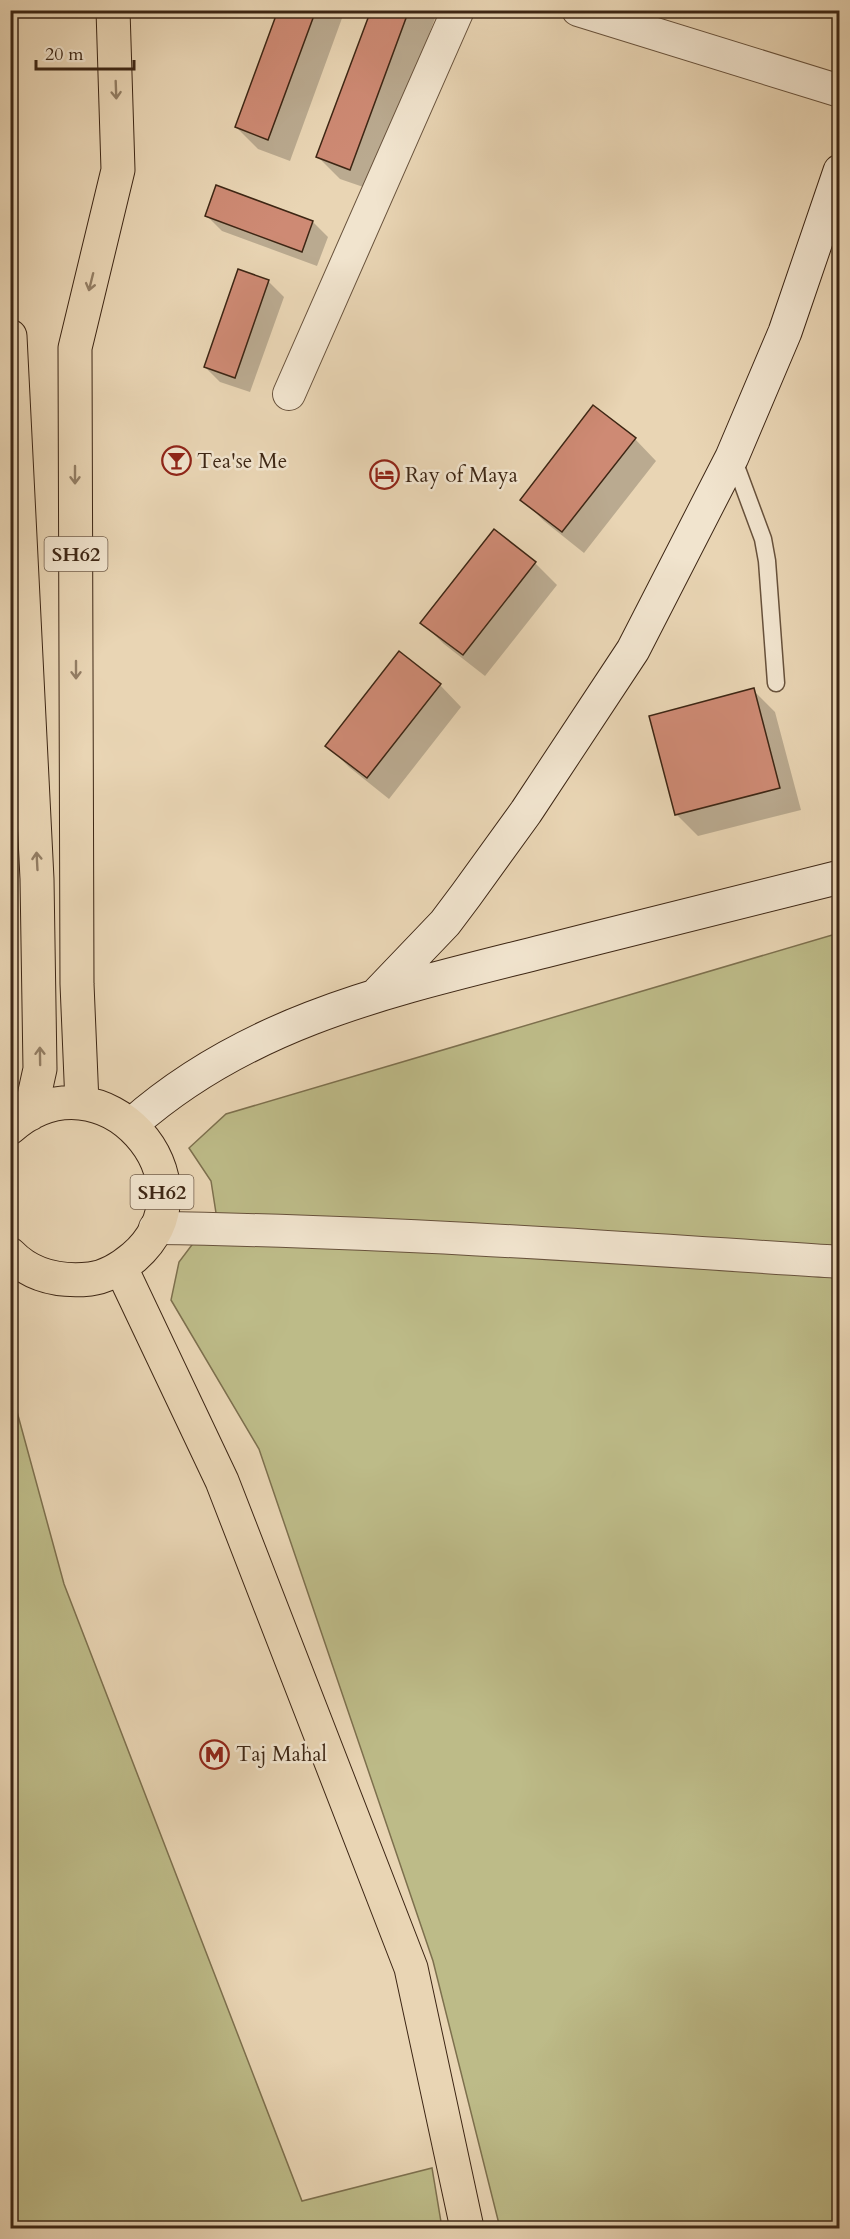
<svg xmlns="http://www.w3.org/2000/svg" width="850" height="2239" viewBox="0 0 850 2239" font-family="Cardo,serif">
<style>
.green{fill:#bdbb88;stroke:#7d704e;stroke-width:1.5}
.shadow{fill:#0003}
.building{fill:#ce8a74;stroke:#3d2614;stroke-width:1.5}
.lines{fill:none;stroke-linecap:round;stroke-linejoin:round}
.lane-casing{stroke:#68523c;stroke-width:19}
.street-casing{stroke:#68523c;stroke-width:34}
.secondary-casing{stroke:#3d2614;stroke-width:35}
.primary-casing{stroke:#3d2614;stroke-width:35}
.lane{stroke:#f1e4ce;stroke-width:16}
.street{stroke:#f1e4ce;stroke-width:32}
.secondary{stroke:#f1e4ce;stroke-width:33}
.primary{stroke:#e9d5b4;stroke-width:33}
.oneway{stroke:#937e64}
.labels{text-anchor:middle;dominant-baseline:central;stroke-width:5;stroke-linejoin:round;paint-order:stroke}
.shield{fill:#f1e4ce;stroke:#735f4c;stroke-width:1.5}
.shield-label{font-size:20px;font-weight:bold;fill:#3d2614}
.poi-label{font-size:21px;fill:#3d2614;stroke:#f1e4ce;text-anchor:start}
</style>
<rect width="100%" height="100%" fill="#e9d5b4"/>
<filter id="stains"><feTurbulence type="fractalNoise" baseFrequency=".00333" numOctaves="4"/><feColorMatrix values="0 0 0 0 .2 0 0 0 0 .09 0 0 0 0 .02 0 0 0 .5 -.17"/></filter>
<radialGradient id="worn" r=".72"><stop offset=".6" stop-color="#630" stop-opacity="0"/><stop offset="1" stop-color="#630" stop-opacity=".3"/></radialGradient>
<path class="green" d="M 839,933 L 839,2228 L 500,2228 L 433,1961 L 259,1449 L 171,1300 L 179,1262 L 216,1213 L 211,1181 L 189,1148 L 226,1114 Z
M 10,1386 L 64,1584 L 302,2201 L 432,2168 L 442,2228 L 11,2228 Z"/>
<path class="shadow" d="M 279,10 L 345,10 L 290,161 L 258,149 L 236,127 Z
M 372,10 L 438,10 L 372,190 L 340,179 L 318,157 Z
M 217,187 L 313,222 L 328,237 L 317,266 L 222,231 L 207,216 Z
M 239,271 L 269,282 L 284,297 L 250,392 L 220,382 L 205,367 Z
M 635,439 L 656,461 L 584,553 L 544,521 L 522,499 Z
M 495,531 L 535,563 L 557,585 L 485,676 L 444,644 L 422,623 Z
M 440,685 L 461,707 L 389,799 L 349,767 L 327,745 Z
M 753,690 L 775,712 L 801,810 L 698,836 L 676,814 Z"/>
<path class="building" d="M 278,10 L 316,10 L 268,140 L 235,127 Z
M 371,10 L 409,10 L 350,170 L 316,157 Z
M 216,185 L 313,221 L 302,252 L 205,216 Z
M 238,269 L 269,280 L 235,378 L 204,367 Z
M 593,405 L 636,438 L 562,532 L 520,500 Z
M 494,529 L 536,562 L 463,655 L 420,623 Z
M 399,651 L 441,684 L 367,778 L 325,746 Z
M 754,688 L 780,788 L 675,815 L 649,716 Z"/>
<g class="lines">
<defs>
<path id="lane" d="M 733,458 L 763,539 L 767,561 L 776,683"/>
<path id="street" d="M 578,10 L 840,91
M 289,394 L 458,10
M 155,1228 C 384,1231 612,1247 840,1262"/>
<path id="secondary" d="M 379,992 L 445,923 L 466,895 L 526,812 L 633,650 L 732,457 L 785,332 L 840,171
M 132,1124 C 251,1019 395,989 545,951 C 643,926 741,902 840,877"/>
<path id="primary" d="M 10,336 L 37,879 L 40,1069 L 30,1114
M 82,1103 L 77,984 L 75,348 L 118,170 L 113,10
M 10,1128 C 102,1046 220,1182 134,1257 C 121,1268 107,1277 90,1279 C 60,1282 32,1277 10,1254
M 121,1268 L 222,1481 L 411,1968 L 467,2228"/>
</defs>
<use href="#lane" class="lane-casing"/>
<use href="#street" class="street-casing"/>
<use href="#secondary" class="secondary-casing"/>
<use href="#primary" class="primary-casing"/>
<use href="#lane" class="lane"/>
<use href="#street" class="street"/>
<use href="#secondary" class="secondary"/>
<use href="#primary" class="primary"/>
</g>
<defs><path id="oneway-shaft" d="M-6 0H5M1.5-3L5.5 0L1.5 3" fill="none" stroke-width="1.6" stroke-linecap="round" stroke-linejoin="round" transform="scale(1.5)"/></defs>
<g class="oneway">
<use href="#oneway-shaft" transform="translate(116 90) rotate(88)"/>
<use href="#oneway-shaft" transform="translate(91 282) rotate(104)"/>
<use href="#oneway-shaft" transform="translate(75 475) rotate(90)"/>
<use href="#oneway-shaft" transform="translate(76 670) rotate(90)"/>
<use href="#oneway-shaft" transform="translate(37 861) rotate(-93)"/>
<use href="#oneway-shaft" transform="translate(40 1056) rotate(-91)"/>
</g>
<defs>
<symbol id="bar-ring" viewBox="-11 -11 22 22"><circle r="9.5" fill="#f1e4ce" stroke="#8f2418" stroke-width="1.5"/><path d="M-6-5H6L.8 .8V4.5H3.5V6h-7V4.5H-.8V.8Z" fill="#8f2418"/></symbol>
<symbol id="hotel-ring" viewBox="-11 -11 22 22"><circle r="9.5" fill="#f1e4ce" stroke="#8f2418" stroke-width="1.5"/><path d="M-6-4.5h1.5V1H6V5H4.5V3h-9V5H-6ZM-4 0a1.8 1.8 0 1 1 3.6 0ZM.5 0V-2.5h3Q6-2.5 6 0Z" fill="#8f2418"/></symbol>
<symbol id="metro-ring" viewBox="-11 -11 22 22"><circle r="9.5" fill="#f1e4ce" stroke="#8f2418" stroke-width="1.5"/><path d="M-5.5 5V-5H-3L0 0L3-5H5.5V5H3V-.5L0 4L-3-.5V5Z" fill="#8f2418"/></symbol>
</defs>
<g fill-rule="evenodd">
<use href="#bar-ring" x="160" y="444" width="33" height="33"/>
<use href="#hotel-ring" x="368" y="458" width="33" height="33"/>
<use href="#metro-ring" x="198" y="1738" width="33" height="33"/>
</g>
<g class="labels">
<g class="shield">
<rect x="44.5" y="537" width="63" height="34" rx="4.5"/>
<rect x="130.5" y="1175" width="63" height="34" rx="4.5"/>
</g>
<g class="shield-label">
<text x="76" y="554">SH62</text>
<text x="162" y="1192">SH62</text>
</g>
<g class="poi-label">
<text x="197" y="461">Tea'se Me</text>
<text x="405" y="475">Ray of Maya</text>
<text x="236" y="1754">Taj Mahal</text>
</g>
</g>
<rect width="850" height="2239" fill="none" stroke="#e9d5b4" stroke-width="36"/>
<rect x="12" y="12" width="826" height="2215" fill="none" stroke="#3d2614" stroke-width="3"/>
<rect x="18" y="18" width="814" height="2203" fill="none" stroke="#3d2614" stroke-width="1.5"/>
<path d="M36 60v9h98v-9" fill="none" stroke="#3d2614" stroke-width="3"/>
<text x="45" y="60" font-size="18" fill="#3d2614" stroke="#f1e4ce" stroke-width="4.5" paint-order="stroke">20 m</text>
<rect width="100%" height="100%" filter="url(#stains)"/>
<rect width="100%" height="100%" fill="url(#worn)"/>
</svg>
